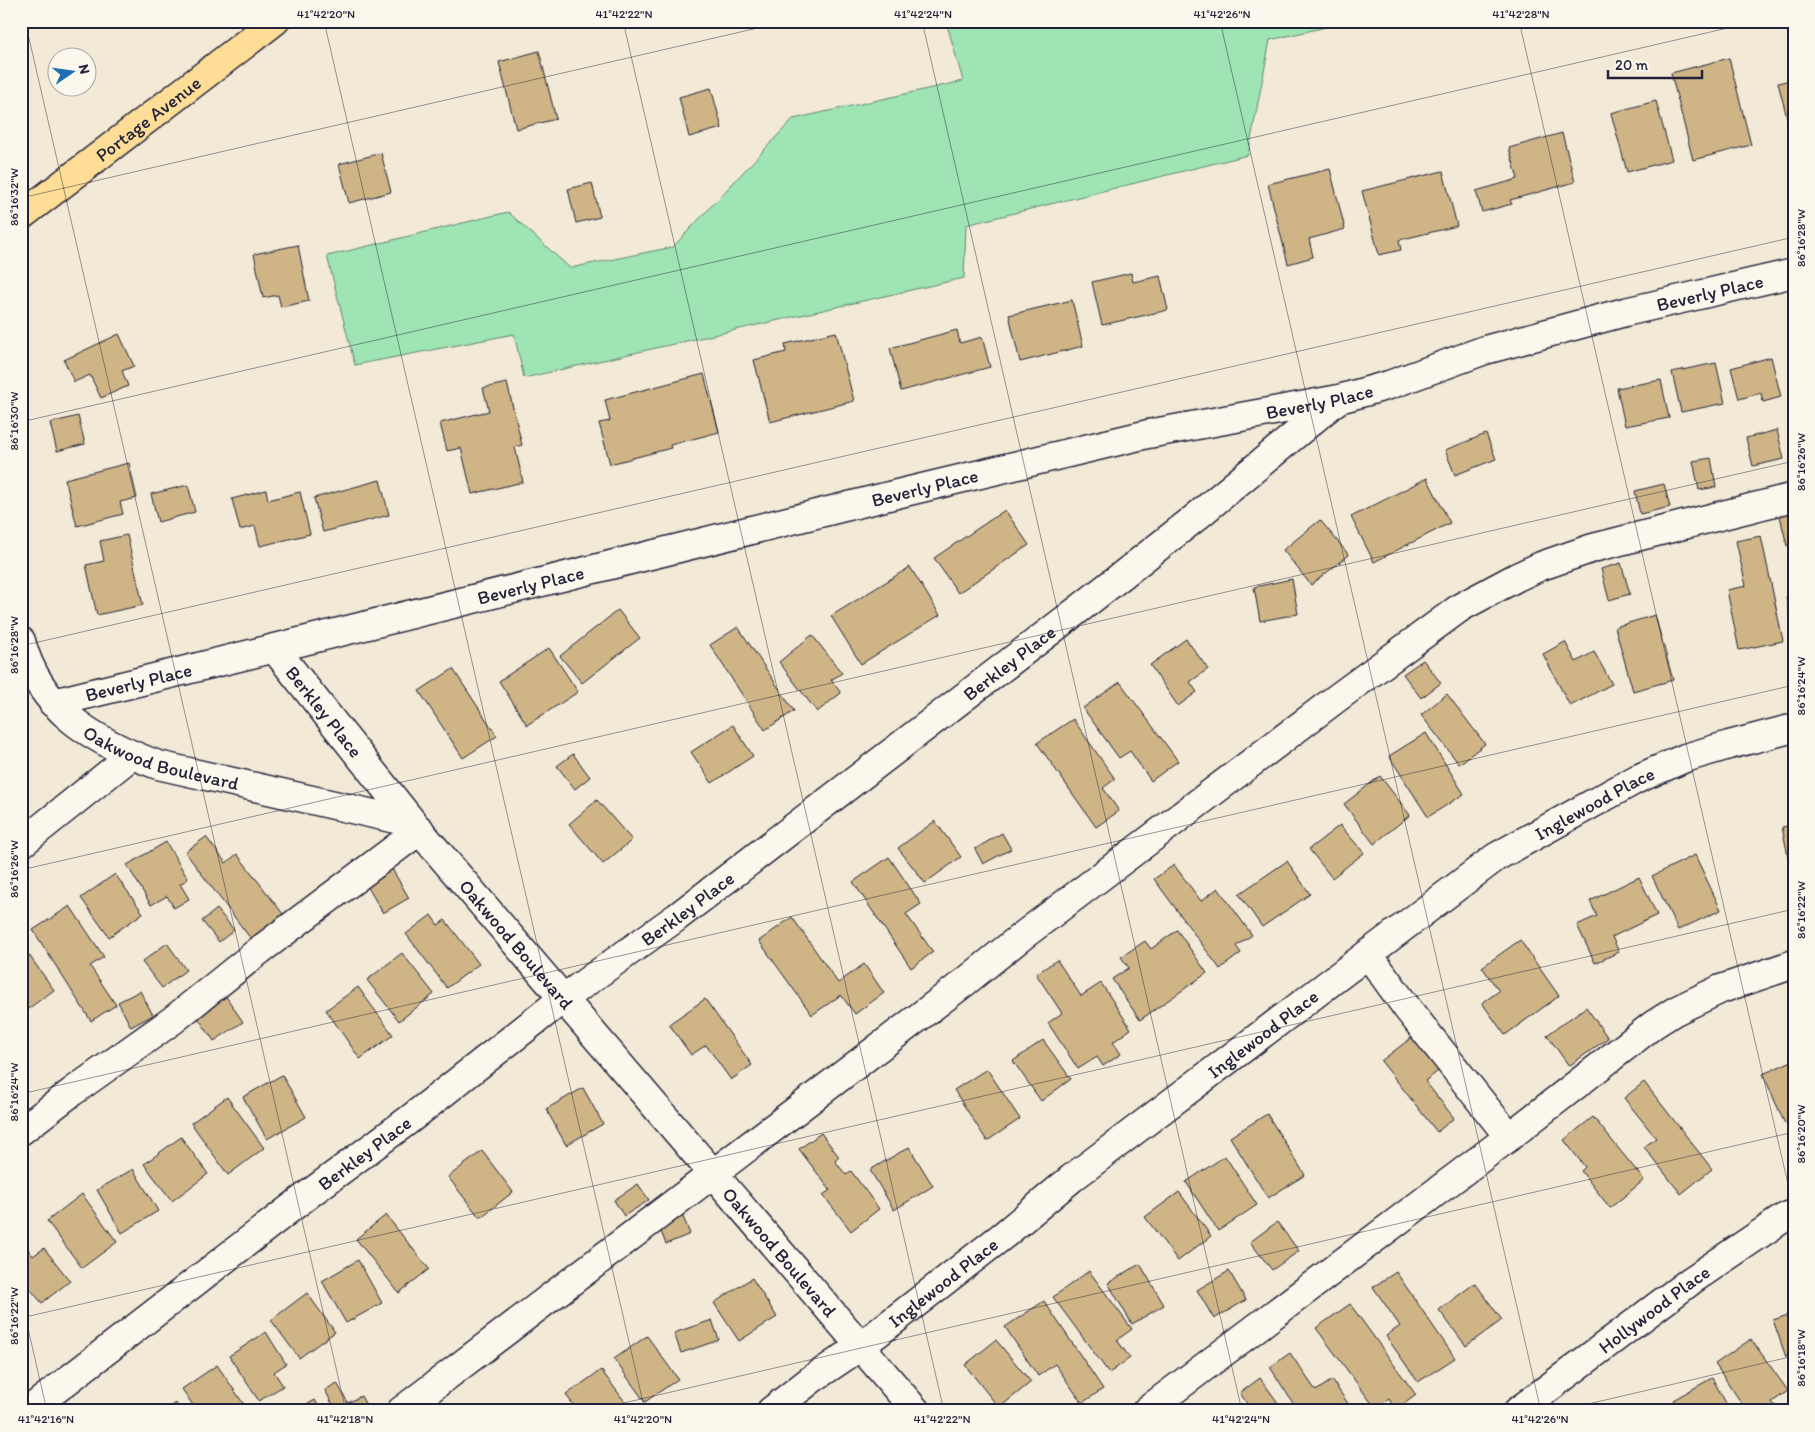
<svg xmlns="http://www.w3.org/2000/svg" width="1815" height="1432" viewBox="0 0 1815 1432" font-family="Itim,sans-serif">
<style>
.green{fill:#9ee5b3;stroke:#608477}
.building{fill:#cfb585;stroke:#22223b}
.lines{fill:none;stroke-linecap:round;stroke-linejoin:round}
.minor-casing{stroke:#22223b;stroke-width:31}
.major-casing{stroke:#22223b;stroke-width:31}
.minor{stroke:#fbf7ec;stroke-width:28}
.major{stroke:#fedd96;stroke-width:28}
.ticks{fill:none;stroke:#22223b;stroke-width:1;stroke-opacity:0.45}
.labels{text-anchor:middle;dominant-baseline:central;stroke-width:4.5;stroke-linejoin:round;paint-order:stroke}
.street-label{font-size:19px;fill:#22223b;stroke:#fbf7ec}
.neatline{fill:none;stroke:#22223b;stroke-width:2}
.ticks-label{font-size:12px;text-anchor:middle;fill:#22223b}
</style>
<rect width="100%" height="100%" fill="#f2ead7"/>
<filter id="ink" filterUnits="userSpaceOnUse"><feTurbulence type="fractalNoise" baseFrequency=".02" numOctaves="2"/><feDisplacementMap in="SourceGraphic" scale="10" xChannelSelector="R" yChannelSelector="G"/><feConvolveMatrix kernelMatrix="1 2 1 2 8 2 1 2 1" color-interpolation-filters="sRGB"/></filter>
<g filter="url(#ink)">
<path class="green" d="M 946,21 L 1352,21 L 1270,40 L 1248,155 L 966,225 L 964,278 L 524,378 L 514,334 L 355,365 L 327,256 L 508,212 L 570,268 L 673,247 L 793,119 L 963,81 Z"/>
<path class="building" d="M 539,51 L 556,119 L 516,129 L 499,62 Z
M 1729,58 L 1751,145 L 1693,160 L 1671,73 Z
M 1794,79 L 1794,132 L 1791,133 L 1778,83 Z
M 711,88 L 722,128 L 689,137 L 679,97 Z
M 1656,101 L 1672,160 L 1627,172 L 1611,113 Z
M 1562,133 L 1575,182 L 1510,200 L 1512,204 L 1482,212 L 1476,191 L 1518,179 L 1509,148 Z
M 381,153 L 391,192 L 349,203 L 339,164 Z
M 1330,169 L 1345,229 L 1309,239 L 1313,257 L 1288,264 L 1268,184 Z
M 1443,171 L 1457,226 L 1399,240 L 1401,250 L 1379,255 L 1362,191 Z
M 592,183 L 600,217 L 576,223 L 568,189 Z
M 298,245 L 309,301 L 281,307 L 278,295 L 263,298 L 254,254 Z
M 1131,273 L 1133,282 L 1160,276 L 1168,310 L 1102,325 L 1092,282 Z
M 1072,300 L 1083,346 L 1020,362 L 1009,315 Z
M 957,330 L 960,343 L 982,337 L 990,367 L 901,391 L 890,348 Z
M 836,332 L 854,401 L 770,422 L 754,360 L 786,352 L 785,344 Z
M 119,334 L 134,366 L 122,371 L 128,386 L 101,398 L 90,375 L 74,382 L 64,360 Z
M 1771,357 L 1781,397 L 1763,402 L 1761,393 L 1739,399 L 1731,368 Z
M 1716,363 L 1725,403 L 1681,412 L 1672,372 Z
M 704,374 L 719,432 L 670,445 L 671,448 L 610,464 L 599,423 L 610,421 L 605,400 Z
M 1661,380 L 1669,418 L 1625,426 L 1617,388 Z
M 507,383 L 522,445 L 515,447 L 523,482 L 472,494 L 461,448 L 447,451 L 440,423 L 489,411 L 483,388 Z
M 78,416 L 85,444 L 57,451 L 50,423 Z
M 1777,430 L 1784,459 L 1753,466 L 1746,438 Z
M 1486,434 L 1496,459 L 1455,475 L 1445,450 Z
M 1711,458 L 1716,487 L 1699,490 L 1693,461 Z
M 129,463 L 137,498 L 120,502 L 123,514 L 77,526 L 65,479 Z
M 1427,478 L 1450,523 L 1374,562 L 1351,517 Z
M 380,480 L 389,515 L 323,532 L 314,498 Z
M 1664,484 L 1670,507 L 1640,514 L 1635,491 Z
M 188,485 L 195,512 L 158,522 L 151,494 Z
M 266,490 L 268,500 L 300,492 L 310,534 L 260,546 L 255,526 L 240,530 L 232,499 Z
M 1005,510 L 1029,545 L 958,593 L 934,558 Z
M 1794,512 L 1794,544 L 1787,546 L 1780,516 Z
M 1320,520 L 1349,555 L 1311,585 L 1283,550 Z
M 127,535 L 143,605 L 97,615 L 86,565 L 104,561 L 100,541 Z
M 1761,536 L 1783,641 L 1739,650 L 1727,590 L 1746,586 L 1736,541 Z
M 1621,563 L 1630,594 L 1609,600 L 1601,569 Z
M 910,567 L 940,615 L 861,664 L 831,616 Z
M 1292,579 L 1298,614 L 1260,621 L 1254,587 Z
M 1794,596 L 1794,632 L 1786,597 Z
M 618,610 L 640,638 L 582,683 L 560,656 Z
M 1655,615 L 1673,680 L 1633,691 L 1615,627 Z
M 738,627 L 794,711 L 765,730 L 710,645 Z
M 812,635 L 842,673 L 831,680 L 841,693 L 817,712 L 779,662 Z
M 1186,639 L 1208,669 L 1190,682 L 1197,692 L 1178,706 L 1150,665 Z
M 1565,642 L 1576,662 L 1594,652 L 1612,684 L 1570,706 L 1543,654 Z
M 549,648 L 578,692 L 527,725 L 499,681 Z
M 1423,660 L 1441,683 L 1421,698 L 1403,674 Z
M 453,669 L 497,736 L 463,758 L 419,691 Z
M 1120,682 L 1178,761 L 1151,781 L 1130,751 L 1119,758 L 1083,708 Z
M 1447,694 L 1485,744 L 1459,764 L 1421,715 Z
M 1073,719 L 1115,779 L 1103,788 L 1119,811 L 1096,827 L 1037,743 Z
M 733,725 L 753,756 L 712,783 L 691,752 Z
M 1426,733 L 1464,794 L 1428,817 L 1389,756 Z
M 573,754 L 590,777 L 575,789 L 557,766 Z
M 1380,776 L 1410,815 L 1374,844 L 1344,804 Z
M 597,800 L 632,840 L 603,864 L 569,824 Z
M 935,821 L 961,857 L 925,883 L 898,848 Z
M 1340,825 L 1364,853 L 1332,878 L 1309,849 Z
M 1794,825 L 1794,871 L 1791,871 L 1782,827 Z
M 1002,833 L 1011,849 L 983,864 L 975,849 Z
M 206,837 L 226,863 L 237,854 L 283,914 L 251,939 L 185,852 Z
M 166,842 L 188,879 L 180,884 L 189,899 L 174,908 L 167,896 L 151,905 L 127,865 Z
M 1695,855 L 1721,910 L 1678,930 L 1652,876 Z
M 889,857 L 921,904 L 906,914 L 933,952 L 911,968 L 853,882 Z
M 1287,861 L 1310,894 L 1262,927 L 1239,894 Z
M 1174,865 L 1201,901 L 1218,888 L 1252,935 L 1236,946 L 1241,953 L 1220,969 L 1154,879 Z
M 392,869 L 409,898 L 383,913 L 366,884 Z
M 115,874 L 143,913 L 109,937 L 81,898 Z
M 1639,877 L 1657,915 L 1612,937 L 1619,952 L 1595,963 L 1577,925 L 1597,916 L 1590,901 Z
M 70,906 L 104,957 L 90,966 L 116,1005 L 91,1021 L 33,930 Z
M 217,909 L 234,930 L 219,942 L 202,921 Z
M 431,915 L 438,925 L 445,920 L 479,964 L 447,988 L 406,934 Z
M 792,917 L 838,983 L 864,964 L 884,993 L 855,1014 L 841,995 L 812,1015 L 759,941 Z
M 1177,930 L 1207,973 L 1140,1020 L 1112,979 L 1129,968 L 1121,957 L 1145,941 L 1151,949 Z
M 1520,940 L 1559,996 L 1505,1035 L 1482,1003 L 1499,991 L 1482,967 Z
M 167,943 L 186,970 L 162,988 L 142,962 Z
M 21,944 L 54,990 L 21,1014 Z
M 402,953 L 434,994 L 399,1021 L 367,980 Z
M 1057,960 L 1081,996 L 1101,983 L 1131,1029 L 1113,1042 L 1121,1054 L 1103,1066 L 1097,1057 L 1078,1069 L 1048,1023 L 1062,1013 L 1036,974 Z
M 358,987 L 393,1035 L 360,1059 L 326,1010 Z
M 140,991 L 153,1015 L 131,1027 L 118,1002 Z
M 225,995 L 243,1022 L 214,1041 L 196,1015 Z
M 705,999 L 752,1065 L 731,1080 L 706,1045 L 691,1055 L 669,1024 Z
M 1586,1007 L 1608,1038 L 1569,1066 L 1547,1035 Z
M 1415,1035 L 1441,1069 L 1425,1081 L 1454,1118 L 1437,1132 L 1381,1061 Z
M 1043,1040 L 1071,1079 L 1041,1101 L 1013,1061 Z
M 1794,1060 L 1794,1120 L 1785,1124 L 1763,1074 Z
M 987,1069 L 1020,1119 L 987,1141 L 954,1090 Z
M 282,1075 L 306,1117 L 267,1139 L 243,1097 Z
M 1644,1082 L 1712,1169 L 1681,1194 L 1644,1147 L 1656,1138 L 1624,1098 Z
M 583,1088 L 603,1124 L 566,1145 L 546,1109 Z
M 227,1097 L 264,1148 L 228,1175 L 191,1123 Z
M 1267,1114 L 1305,1175 L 1268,1198 L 1230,1137 Z
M 1593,1117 L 1644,1180 L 1610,1208 L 1581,1171 L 1585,1167 L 1564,1140 Z
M 821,1133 L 839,1157 L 835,1161 L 846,1175 L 851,1171 L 879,1209 L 851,1231 L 823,1195 L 830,1190 L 799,1149 Z
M 181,1137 L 208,1174 L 172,1201 L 144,1164 Z
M 909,1147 L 933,1186 L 894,1210 L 870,1170 Z
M 482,1151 L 513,1192 L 480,1218 L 448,1177 Z
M 1225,1156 L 1257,1205 L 1218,1231 L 1186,1182 Z
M 133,1169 L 158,1211 L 122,1233 L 97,1190 Z
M 638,1184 L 649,1200 L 624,1216 L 614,1200 Z
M 1179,1192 L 1211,1236 L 1178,1261 L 1145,1217 Z
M 82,1194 L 117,1242 L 82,1268 L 47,1221 Z
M 386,1215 L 429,1269 L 399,1293 L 356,1239 Z
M 683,1217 L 690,1234 L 666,1244 L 659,1227 Z
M 1277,1222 L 1299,1251 L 1272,1270 L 1250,1242 Z
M 21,1240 L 33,1256 L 44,1248 L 70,1281 L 42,1303 L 21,1278 Z
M 358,1260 L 382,1303 L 346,1323 L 322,1281 Z
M 1140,1264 L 1164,1305 L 1132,1324 L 1108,1283 Z
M 1089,1271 L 1132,1329 L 1117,1340 L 1130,1358 L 1109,1373 L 1053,1297 Z
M 1229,1271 L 1246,1300 L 1214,1319 L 1197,1290 Z
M 1396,1272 L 1455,1358 L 1418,1382 L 1386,1336 L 1400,1326 L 1373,1287 Z
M 752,1278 L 777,1317 L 739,1341 L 714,1303 Z
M 1475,1283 L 1502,1320 L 1466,1346 L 1439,1310 Z
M 307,1293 L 335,1332 L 299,1358 L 271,1320 Z
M 1044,1301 L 1103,1389 L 1082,1403 L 1055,1364 L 1038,1376 L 1005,1327 Z
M 1350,1304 L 1416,1395 L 1396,1410 L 1389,1399 L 1376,1409 L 1316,1328 Z
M 1794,1313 L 1794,1354 L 1786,1357 L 1773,1320 Z
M 712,1320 L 719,1340 L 681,1353 L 674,1333 Z
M 266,1332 L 286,1364 L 274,1372 L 283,1386 L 259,1401 L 229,1356 Z
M 647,1336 L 678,1379 L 645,1402 L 614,1359 Z
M 1751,1339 L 1788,1391 L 1772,1402 L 1779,1411 L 1747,1411 L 1715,1364 Z
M 996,1340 L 1031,1382 L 999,1408 L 965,1365 Z
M 1290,1353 L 1316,1391 L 1332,1380 L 1353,1411 L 1298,1411 L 1270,1367 Z
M 217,1365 L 243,1403 L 232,1411 L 197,1411 L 182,1389 Z
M 601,1370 L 632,1411 L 578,1411 L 566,1395 Z
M 1260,1378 L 1284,1411 L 1252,1411 L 1240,1393 Z
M 1712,1378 L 1730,1410 L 1679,1411 L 1673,1400 Z
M 337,1383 L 348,1403 L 361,1396 L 369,1411 L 336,1411 L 325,1390 Z
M 315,1400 L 321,1411 L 296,1411 Z
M 176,1403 L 180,1411 L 163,1411 Z"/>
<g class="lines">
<defs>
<g id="minor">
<path id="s1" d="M 21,641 C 39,710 95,742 158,765 L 413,823 L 916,1411"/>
<path id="s2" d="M 274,648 L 413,823"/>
<path id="s3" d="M 53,703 L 905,492 L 1148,434 L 1339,399 L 1389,385 L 1485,350 L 1625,312 L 1794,273"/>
<path d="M 21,844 L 132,755"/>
<path d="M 1368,954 L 1407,1008 L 1509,1137"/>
<path d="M 21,1131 L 72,1092 L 173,1020 L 260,950 L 420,830"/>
<path id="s4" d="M 28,1411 L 309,1194 L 410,1119 L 564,998 L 677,917 L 1083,606 L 1195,518 L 1337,400"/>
<path d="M 401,1411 L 965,982 L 1021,937 L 1337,698 L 1461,607 L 1517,577 L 1541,566 L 1593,548 L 1794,497"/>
<path id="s5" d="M 771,1411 L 812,1379 L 861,1346 L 1005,1234 L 1072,1178 L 1496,857 L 1637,779 L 1685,758 L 1729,745 L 1794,728"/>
<path d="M 1146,1411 L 1509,1137 L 1653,1025 L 1675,1011 L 1721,989 L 1794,964"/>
<path id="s6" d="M 1518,1411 L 1692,1280 L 1782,1219 L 1794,1213"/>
</g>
<g id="major">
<path id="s7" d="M 21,216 L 275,21"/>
</g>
</defs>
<use href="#minor" class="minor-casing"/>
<use href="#major" class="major-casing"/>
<use href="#minor" class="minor"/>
<use href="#major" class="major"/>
</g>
</g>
<path class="ticks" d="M 25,21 L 346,1411M 324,21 L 645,1411M 623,21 L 944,1411M 922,21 L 1242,1411M 1220,21 L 1541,1411M 1519,21 L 1794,1210M 21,198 L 788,21M 21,422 L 1758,21M 21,646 L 1794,237M 21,870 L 1794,461M 21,1094 L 1794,685M 21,1298 L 47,1411M 21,1318 L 1794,909M 589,1411 L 1794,1132M 1558,1411 L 1794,1356"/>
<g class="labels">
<g class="street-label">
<text stroke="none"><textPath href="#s7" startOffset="160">Portage Avenue</textPath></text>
<text stroke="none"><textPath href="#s3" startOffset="1708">Beverly Place</textPath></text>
<text stroke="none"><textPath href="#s3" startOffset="1302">Beverly Place</textPath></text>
<text stroke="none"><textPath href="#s3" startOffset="898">Beverly Place</textPath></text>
<text stroke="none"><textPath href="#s3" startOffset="492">Beverly Place</textPath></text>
<text stroke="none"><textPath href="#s4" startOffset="1234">Berkley Place</textPath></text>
<text stroke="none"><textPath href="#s3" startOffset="88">Beverly Place</textPath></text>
<text stroke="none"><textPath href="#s2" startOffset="81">Berkley Place</textPath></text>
<text stroke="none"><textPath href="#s1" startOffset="194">Oakwood Boulevard</textPath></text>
<text stroke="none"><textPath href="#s5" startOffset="1025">Inglewood Place</textPath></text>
<text stroke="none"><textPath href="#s4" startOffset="829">Berkley Place</textPath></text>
<text stroke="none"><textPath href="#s1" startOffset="614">Oakwood Boulevard</textPath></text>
<text stroke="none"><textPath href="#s5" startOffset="620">Inglewood Place</textPath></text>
<text stroke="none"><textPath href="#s4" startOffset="424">Berkley Place</textPath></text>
<text stroke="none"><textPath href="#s1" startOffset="1019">Oakwood Boulevard</textPath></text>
<text stroke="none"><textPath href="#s5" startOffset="215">Inglewood Place</textPath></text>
<text stroke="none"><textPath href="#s6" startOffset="170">Hollywood Place</textPath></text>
</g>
</g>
<rect width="1815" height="1432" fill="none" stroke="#fbf7ec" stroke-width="55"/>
<g transform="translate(72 72) rotate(77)"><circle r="24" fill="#fbf7ec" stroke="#a4a2a5"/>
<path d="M0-4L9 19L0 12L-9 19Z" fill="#1f6fb2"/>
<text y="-8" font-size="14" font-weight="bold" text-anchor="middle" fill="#22223b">N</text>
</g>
<path d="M1608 70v8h94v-8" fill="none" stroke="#22223b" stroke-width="2.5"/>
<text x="1615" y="70" font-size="15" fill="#22223b" stroke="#fbf7ec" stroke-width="4" paint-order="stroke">20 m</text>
<rect x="28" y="28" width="1760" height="1376" class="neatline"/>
<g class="ticks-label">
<text x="326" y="18">41°42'20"N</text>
<text x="624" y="18">41°42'22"N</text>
<text x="923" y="18">41°42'24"N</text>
<text x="1222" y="18">41°42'26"N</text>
<text x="1521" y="18">41°42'28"N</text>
<text transform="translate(14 197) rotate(-90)" y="4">86°16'32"W</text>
<text transform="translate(1801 238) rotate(-90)" y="4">86°16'28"W</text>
<text transform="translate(14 421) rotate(-90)" y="4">86°16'30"W</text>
<text transform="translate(1801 462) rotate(-90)" y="4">86°16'26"W</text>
<text transform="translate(14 645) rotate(-90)" y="4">86°16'28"W</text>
<text transform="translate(1801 686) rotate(-90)" y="4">86°16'24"W</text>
<text transform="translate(14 869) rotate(-90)" y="4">86°16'26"W</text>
<text transform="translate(1801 910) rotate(-90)" y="4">86°16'22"W</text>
<text transform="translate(14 1092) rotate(-90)" y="4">86°16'24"W</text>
<text transform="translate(1801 1134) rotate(-90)" y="4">86°16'20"W</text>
<text transform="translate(14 1316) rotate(-90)" y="4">86°16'22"W</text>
<text transform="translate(1801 1358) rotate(-90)" y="4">86°16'18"W</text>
<text x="46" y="1423">41°42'16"N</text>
<text x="345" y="1423">41°42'18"N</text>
<text x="643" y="1423">41°42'20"N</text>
<text x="942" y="1423">41°42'22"N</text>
<text x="1241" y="1423">41°42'24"N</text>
<text x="1540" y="1423">41°42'26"N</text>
</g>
</svg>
